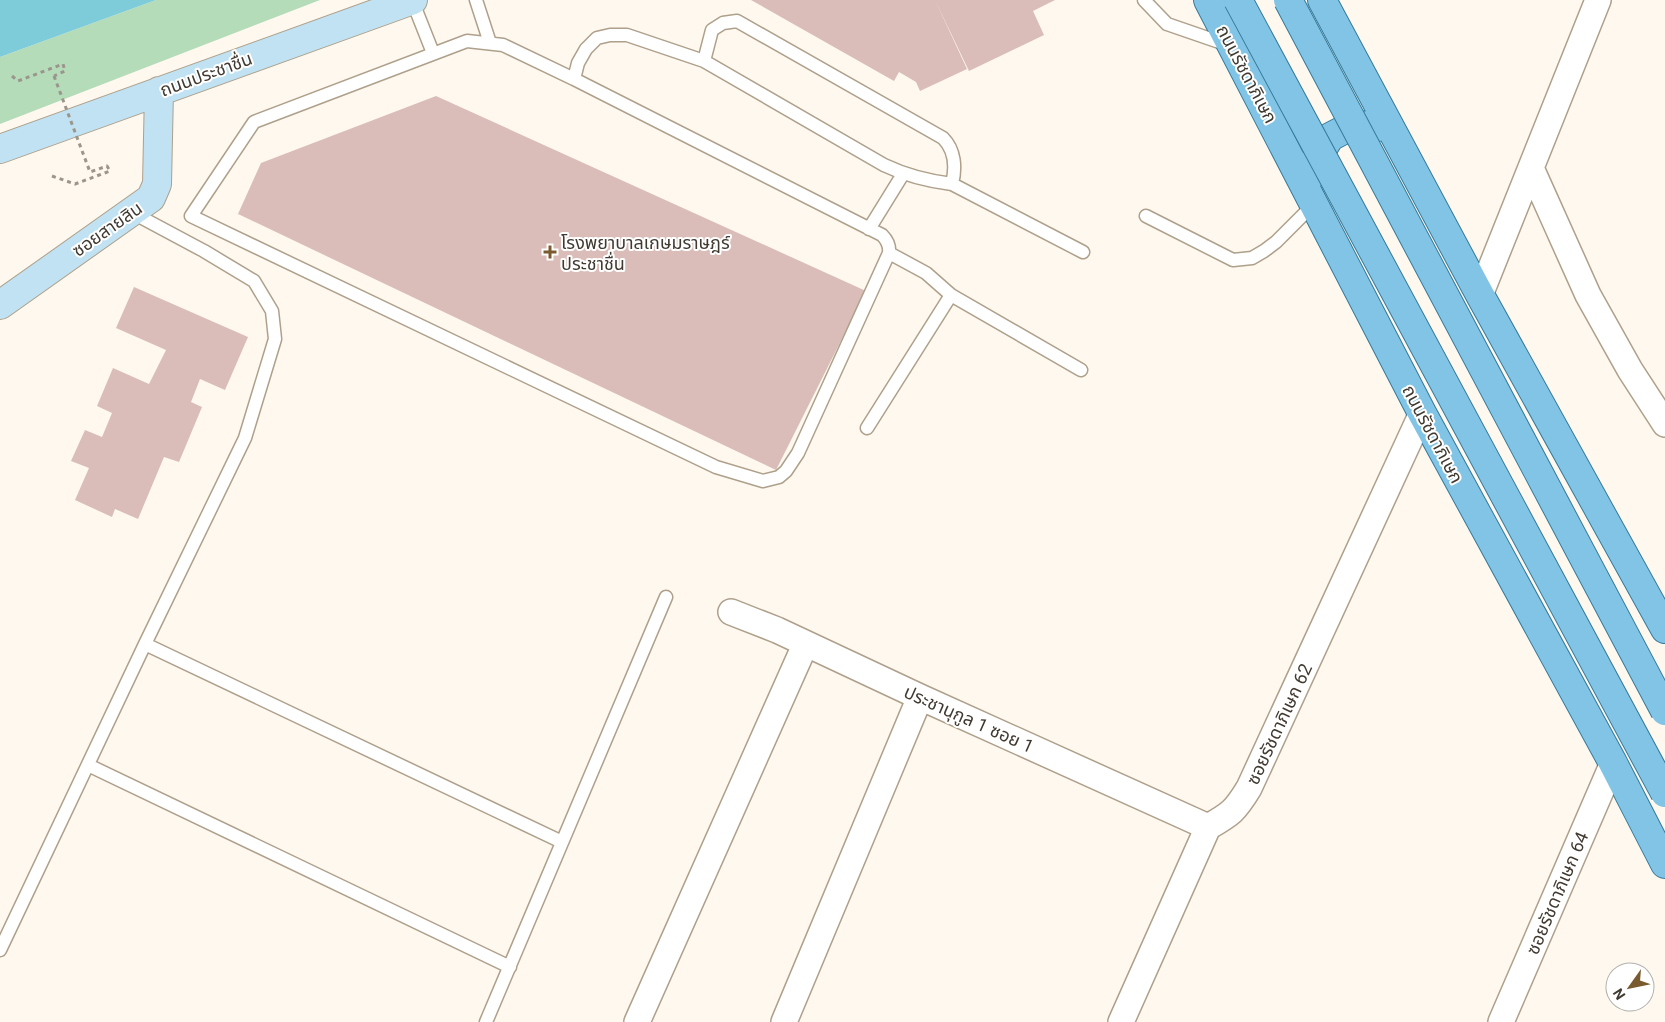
<svg xmlns="http://www.w3.org/2000/svg" width="1665" height="1022" viewBox="0 0 1665 1022" font-family="Roboto,'Noto Sans Thai',sans-serif">
<style>
.green{fill:#b4dcb9}
.water{fill:#7eccda}
.building{fill:#dabdb8}
.lines{fill:none;stroke-linecap:round;stroke-linejoin:round}
.lane-casing{stroke:#aea08b;stroke-width:15}
.street-casing{stroke:#aea08b;stroke-width:28}
.secondary-casing{stroke:#aea08b;stroke-width:30}
.primary-casing{stroke:#347a9b;stroke-width:30}
.path{stroke:#9b958c;stroke-width:3;stroke-dasharray:4 4;stroke-linecap:butt}
.lane{stroke:#fff;stroke-width:12}
.street{stroke:#fff;stroke-width:25}
.secondary{stroke:#c0e2f2;stroke-width:28}
.primary{stroke:#82c4e5;stroke-width:28}
.primary-bridge-casing{stroke:#347a9b;stroke-width:30;stroke-linecap:butt}
.path-bridge{stroke:#9b958c;stroke-width:3;stroke-dasharray:4 4;stroke-linecap:butt}
.primary-bridge{stroke:#82c4e5;stroke-width:28}
.poi-dot{fill:#7a5b30;stroke:#fff;stroke-width:2}
.labels{text-anchor:middle;dominant-baseline:central;stroke-width:4;stroke-linejoin:round;paint-order:stroke}
.street-label{font-size:18px;fill:#403a31;stroke:#fff}
.poi-label{font-size:18px;fill:#403a31;stroke:#fff;text-anchor:start}
</style>
<rect width="100%" height="100%" fill="#fef8ef"/>
<path class="green" d="M 156,0 L 320,0 L 0,124 L 0,57 Z"/>
<path class="water" d="M 0,0 L 156,0 L 0,57 Z"/>
<path class="building" d="M 751,0 L 935,0 L 967,69 L 920,91 L 916,82 L 899,72 L 894,81 Z
M 935,0 L 1055,0 L 1033,11 L 1044,35 L 969,71 Z
M 436,96 L 866,291 L 776,470 L 238,214 L 261,163 Z
M 134,287 L 248,337 L 225,390 L 200,379 L 191,402 L 202,407 L 179,462 L 164,457 L 138,519 L 115,509 L 112,517 L 75,500 L 89,468 L 71,461 L 85,430 L 102,437 L 112,413 L 97,406 L 113,368 L 149,384 L 166,350 L 116,328 Z"/>
<g class="lines">
<defs>
<path id="lane" d="M 412,0 L 433,53
M 476,0 L 490,43
M 1144,0 L 1167,24 L 1228,45
M 467,41 L 503,45 L 574,79 L 882,235 C 887,240 890,245 889,253 L 798,453 L 786,471 L 779,477 L 763,481 L 716,467 L 191,216 L 254,122 Z
M 574,79 L 578,63 L 586,49 L 597,38 L 610,35 L 627,35 L 704,61 L 884,165 C 907,176 928,181 952,184 C 956,168 955,150 943,138 L 737,21 L 723,23 L 712,30 L 704,61
M 952,184 L 1083,252
M 1146,216 L 1233,260 L 1252,258 L 1264,251 L 1276,242 L 1314,204
M 869,229 L 903,174
M 889,253 L 926,273 L 951,295 L 1081,370
M 867,428 L 951,295
M 145,644 L 562,842
M 88,765 L 510,967
M 0,950 L 145,644 L 245,438 L 275,339 L 272,311 L 254,281 L 204,251 L 131,212
M 486,1022 L 666,597"/>
<path id="street" d="M 1531,168 L 1588,295 L 1630,370 L 1665,424
M 1480,295 L 1598,0
M 731,612 L 777,630 L 920,697 L 1208,827
M 637,1022 L 805,645
M 784,1022 L 920,697
M 1121,1022 L 1208,827 C 1231,814 1235,811 1249,788 L 1422,413
M 1501,1022 L 1613,763"/>
<path id="secondary" d="M 0,149 L 413,0
M 0,305 L 151,198 L 157,184 L 159,91"/>
<path id="primary" d="M 1208,0 L 1422,413 L 1613,763 L 1665,864
M 1322,0 L 1480,295 L 1665,629
M 1314,173 L 1315,161 L 1330,137 L 1353,125 L 1377,126 L 1378,127"/>
</defs>
<use href="#lane" class="lane-casing"/>
<use href="#street" class="street-casing"/>
<use href="#secondary" class="secondary-casing"/>
<use href="#primary" class="primary-casing"/>
<path class="path" d="M 12,76 L 18,81 L 63,64 L 65,71 L 54,76
M 52,176 L 75,184 L 110,171 L 107,166 L 90,172"/>
<use href="#lane" class="lane"/>
<use href="#street" class="street"/>
<use href="#secondary" class="secondary"/>
<use href="#primary" class="primary"/>
<defs>
<path id="primary-bridge" d="M 1238,0 L 1665,793
M 1288,0 L 1665,711"/>
</defs>
<use href="#primary-bridge" class="primary-bridge-casing"/>
<path class="path-bridge" d="M 54,76 L 90,172"/>
<use href="#primary-bridge" class="primary-bridge"/>
</g>
<path class="poi-dot" d="M547.5 244.5h5v5h5v5h-5v5h-5v-5h-5v-5h5z"/>
<g class="labels">
<g class="street-label">
<text transform="translate(206 74) rotate(-20)">ถนนประชาชื่น</text>
<text transform="translate(1247 74) rotate(62)">ถนนรัชดาภิเษก</text>
<text transform="translate(107 229) rotate(-35)">ซอยสายสิน</text>
<text transform="translate(1433 434) rotate(62)">ถนนรัชดาภิเษก</text>
<text transform="translate(969 719) rotate(24)">ประชานุกูล 1 ซอย 1</text>
<text transform="translate(1279 724) rotate(-65)">ซอยรัชดาภิเษก 62</text>
<text transform="translate(1557 893) rotate(-67)">ซอยรัชดาภิเษก 64</text>
</g>
<g class="poi-label">
<text x="561" y="242">โรงพยาบาลเกษมราษฎร์<tspan x="561" dy="21">ประชาชื่น</tspan></text>
</g>
</g>
<g transform="translate(1630 987) rotate(237)"><circle r="24" fill="#ffffff" stroke="#b3b0ad"/>
<path d="M0-4L9 19L0 12L-9 19Z" fill="#7a5b30"/>
<text y="-8" font-size="14" font-weight="bold" text-anchor="middle" fill="#403a31">N</text>
</g>
</svg>
